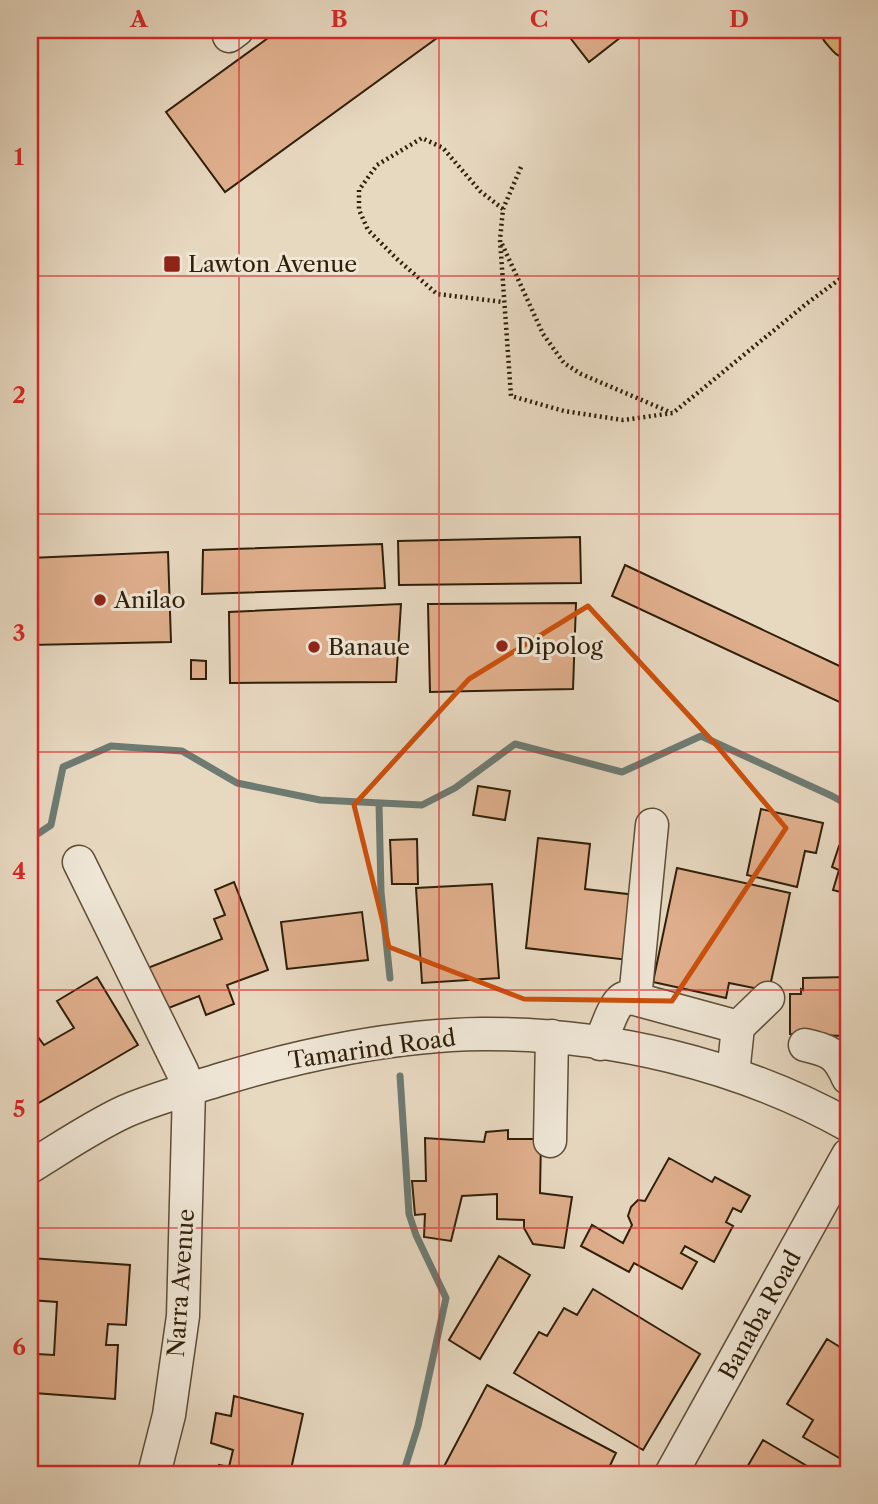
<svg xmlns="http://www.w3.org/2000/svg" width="878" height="1504" viewBox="0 0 878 1504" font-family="'Libre Caslon Text',serif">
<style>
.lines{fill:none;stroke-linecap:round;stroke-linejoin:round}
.stream{stroke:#6d7b72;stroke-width:7}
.building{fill:#e0af8d;stroke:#2f1f09;stroke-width:2}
.minor-casing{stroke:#5d4d37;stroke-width:35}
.major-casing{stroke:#2f1f09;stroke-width:42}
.path{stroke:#2f1f09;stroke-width:4.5;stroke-dasharray:2 3.5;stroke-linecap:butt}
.minor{stroke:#efe6d6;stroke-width:32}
.major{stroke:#e4bc80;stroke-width:38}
.marked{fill:none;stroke:#cc500c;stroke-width:5;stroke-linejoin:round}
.grid{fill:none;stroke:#d62828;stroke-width:2;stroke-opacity:0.55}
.poi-dot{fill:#8f2418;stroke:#efe6d6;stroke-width:2.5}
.labels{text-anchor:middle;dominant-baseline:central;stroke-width:6;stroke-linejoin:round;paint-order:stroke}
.poi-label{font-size:23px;fill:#2f1f09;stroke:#efe6d6;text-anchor:start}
.street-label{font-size:23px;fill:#2f1f09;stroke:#efe6d6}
.neatline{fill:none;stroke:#d62828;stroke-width:2.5}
.grid-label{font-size:23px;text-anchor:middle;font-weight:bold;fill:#d62828}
</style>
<rect width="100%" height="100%" fill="#e7d8c0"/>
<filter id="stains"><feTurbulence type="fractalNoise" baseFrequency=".00286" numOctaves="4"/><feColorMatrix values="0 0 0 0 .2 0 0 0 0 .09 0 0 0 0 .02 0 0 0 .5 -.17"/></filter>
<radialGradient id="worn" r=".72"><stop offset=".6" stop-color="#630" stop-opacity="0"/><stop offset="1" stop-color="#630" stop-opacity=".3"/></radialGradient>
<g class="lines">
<path class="stream" d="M 379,803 L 381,892 L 390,978
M 30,839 L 51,825 L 63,767 L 111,746 L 182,751 L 237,783 L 320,800 L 422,805 L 455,788 L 515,744 L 622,772 L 701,736 L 832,796 L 848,805
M 400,1076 L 409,1214 L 416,1235 L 446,1298 L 418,1426 L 403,1474"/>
</g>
<path class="building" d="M 279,30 L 448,30 L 225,192 L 166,112 Z
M 574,30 L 630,30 L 589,62 L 568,35 Z
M 580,537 L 581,583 L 399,585 L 398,541 Z
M 382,544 L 385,588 L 202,594 L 203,550 Z
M 168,552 L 171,642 L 30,645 L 30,558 Z
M 625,565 L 848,670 L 848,706 L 612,596 Z
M 576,603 L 573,689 L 430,692 L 428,604 Z
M 401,604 L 396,682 L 230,683 L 229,612 Z
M 191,660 L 206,661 L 206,679 L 191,679 Z
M 478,786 L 510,791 L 505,820 L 473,815 Z
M 761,809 L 823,823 L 816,853 L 805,851 L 797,887 L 747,875 Z
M 538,838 L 590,844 L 585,889 L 644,896 L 637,961 L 526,948 Z
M 417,839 L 418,884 L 392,884 L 390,840 Z
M 839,846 L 846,849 L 845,851 L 848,852 L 848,894 L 833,890 L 839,870 L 832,867 Z
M 677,868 L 790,893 L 769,991 L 729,983 L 726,998 L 653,982 Z
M 234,882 L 268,970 L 227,985 L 234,1004 L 206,1015 L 199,996 L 161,1011 L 145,969 L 222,939 L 214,919 L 225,915 L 215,890 Z
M 492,884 L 499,978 L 422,983 L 416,888 Z
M 362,912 L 368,960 L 287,969 L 281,922 Z
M 97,977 L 138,1045 L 30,1108 L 30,1042 L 38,1037 L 44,1045 L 74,1028 L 57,1001 Z
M 848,977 L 848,1048 L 839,1043 L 843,1036 L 790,1034 L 790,994 L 801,994 L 801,989 L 803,990 L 803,978 Z
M 508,1130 L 508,1139 L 541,1139 L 540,1193 L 572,1197 L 564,1248 L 533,1244 L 524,1228 L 524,1220 L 497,1219 L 497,1194 L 462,1196 L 451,1241 L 424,1237 L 425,1214 L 415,1215 L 412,1181 L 426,1181 L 425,1138 L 484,1142 L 486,1132 Z
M 669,1158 L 712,1182 L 715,1177 L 750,1196 L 741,1212 L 733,1208 L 726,1222 L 733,1226 L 714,1262 L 685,1246 L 681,1253 L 697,1262 L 682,1289 L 634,1263 L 629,1272 L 581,1246 L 592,1225 L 623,1243 L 632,1225 L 628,1216 L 631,1207 L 638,1200 L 645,1201 Z
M 499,1256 L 530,1275 L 480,1359 L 449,1340 Z
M 30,1258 L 130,1265 L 126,1325 L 108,1324 L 106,1345 L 118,1345 L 115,1399 L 34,1393 L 37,1354 L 54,1355 L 57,1302 L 30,1300 Z
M 593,1289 L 700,1354 L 643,1450 L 514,1373 L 539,1332 L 547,1336 L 564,1308 L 577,1315 Z
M 827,1339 L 848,1352 L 848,1463 L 803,1437 L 813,1420 L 787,1404 Z
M 487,1385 L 616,1453 L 606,1474 L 440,1474 Z
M 234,1396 L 303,1414 L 290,1474 L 216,1474 L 219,1465 L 229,1467 L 233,1450 L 211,1443 L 216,1413 L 231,1416 Z
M 763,1440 L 817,1472 L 816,1474 L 743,1474 Z"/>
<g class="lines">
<defs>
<path id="minor" d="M 229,36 L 237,30
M 79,862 L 182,1071 L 189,1089 L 183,1316 L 169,1415 L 154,1474
M 635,999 L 652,825
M 738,1027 L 768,998
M 600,1044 C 604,1035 615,1000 624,998 C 627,997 631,999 635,999 L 738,1027 L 733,1074
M 805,1045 C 830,1051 837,1053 848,1078
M 550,1141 L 552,1036
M 30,1167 C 61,1148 93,1126 126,1111 C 156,1098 190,1089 222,1079 C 303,1054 397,1035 482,1034 C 606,1033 739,1064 848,1125
M 671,1474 L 848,1155"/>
<path id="major" d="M 841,30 L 848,38"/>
</defs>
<use href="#minor" class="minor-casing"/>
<use href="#major" class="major-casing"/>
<path class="path" d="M 521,167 L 503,209 L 500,240 L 511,396 L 564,411 L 623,420 L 673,413 L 806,304 L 848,273
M 503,209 L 480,191 L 443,148 L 422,138 L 377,165 L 359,190 L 359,210 L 368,230 L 397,259 L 437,294 L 503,302
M 502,244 L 543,334 L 564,363 L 581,374 L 672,413"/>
<use href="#minor" class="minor"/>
<use href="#major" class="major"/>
</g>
<path class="marked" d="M 588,606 L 717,746 L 786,828 L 672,1001 L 524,999 L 389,947 L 354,805 L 469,679 Z"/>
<path class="grid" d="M 239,30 L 239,1474M 439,30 L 439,1474M 639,30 L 639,1474M 30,276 L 848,276M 30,514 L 848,514M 30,752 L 848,752M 30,990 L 848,990M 30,1228 L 848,1228"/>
<g class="poi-dot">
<rect x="163" y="255" width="18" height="18" rx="3.5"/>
<circle cx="100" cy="600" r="7"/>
<circle cx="502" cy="646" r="7"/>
<circle cx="314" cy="647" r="7"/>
</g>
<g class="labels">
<g class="poi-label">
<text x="188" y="264">Lawton Avenue</text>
<text x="114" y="600">Anilao</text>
<text x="516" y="646">Dipolog</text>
<text x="328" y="647">Banaue</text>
</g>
<g class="street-label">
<text transform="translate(372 1049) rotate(-8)">Tamarind Road</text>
<text transform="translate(181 1283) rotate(-86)">Narra Avenue</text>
<text transform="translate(760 1315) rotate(-61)">Banaba Road</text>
</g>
</g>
<rect width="878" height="1504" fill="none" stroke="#e7d8c0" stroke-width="77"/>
<rect x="38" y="38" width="802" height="1428" class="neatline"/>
<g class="grid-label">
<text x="139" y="27">A</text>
<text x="339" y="27">B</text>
<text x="539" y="27">C</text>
<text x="739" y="27">D</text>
<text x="19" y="165">1</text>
<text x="19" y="403">2</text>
<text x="19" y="641">3</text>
<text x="19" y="879">4</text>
<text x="19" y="1117">5</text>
<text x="19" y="1355">6</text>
</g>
<rect width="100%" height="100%" filter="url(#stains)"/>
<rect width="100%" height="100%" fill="url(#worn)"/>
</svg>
